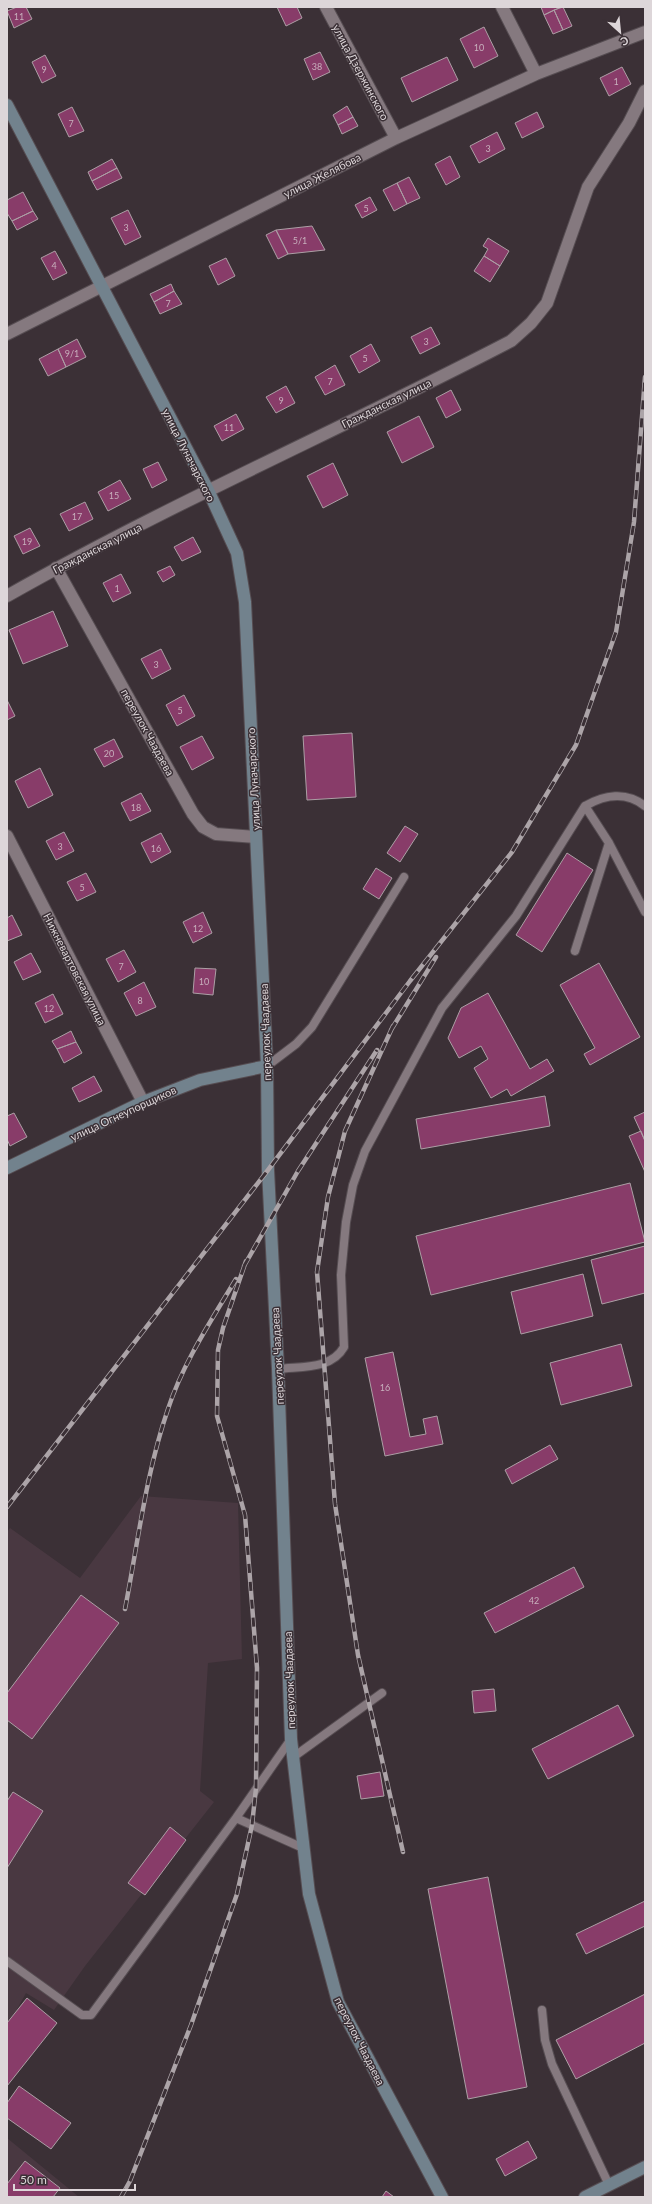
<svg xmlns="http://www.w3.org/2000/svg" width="652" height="2204" viewBox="0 0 652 2204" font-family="Lato,sans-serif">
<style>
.built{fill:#493841}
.building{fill:#883c69;stroke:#ac9fa5}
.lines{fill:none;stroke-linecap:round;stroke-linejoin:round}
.lane-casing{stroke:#564d52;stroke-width:10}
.street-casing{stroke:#564d52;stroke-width:14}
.secondary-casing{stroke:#564d52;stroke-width:14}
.lane{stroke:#85797f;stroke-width:8}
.street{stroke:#85797f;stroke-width:12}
.secondary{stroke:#72828d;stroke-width:12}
.rail-casing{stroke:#aca4a8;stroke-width:4.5}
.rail{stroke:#3b3036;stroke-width:3;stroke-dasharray:9;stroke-linecap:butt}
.labels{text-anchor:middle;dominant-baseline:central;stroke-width:3;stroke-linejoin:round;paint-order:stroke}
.number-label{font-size:9px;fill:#c8b0bd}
.street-label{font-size:11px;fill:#ddd6d9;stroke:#3b3036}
</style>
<rect width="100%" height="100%" fill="#3b3036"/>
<path class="built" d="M 141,1496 L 238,1503 L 242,1659 L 208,1663 L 200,1791 L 214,1802 L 85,1966 L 54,2010 L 26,1993 L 16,2011 L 7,2022 L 7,1532 L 10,1528 L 80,1578 Z
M 7,2138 L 79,2197 L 7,2197 Z"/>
<path class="building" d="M 17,7 L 26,7 L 32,19 L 14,28 L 7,11 Z
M 277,7 L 297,7 L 302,18 L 286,26 Z
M 541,7 L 561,7 L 544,15 Z
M 563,7 L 572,26 L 563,30 L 554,10 Z
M 554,10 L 563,30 L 553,34 L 544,15 Z
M 484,27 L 498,56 L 474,68 L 460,39 Z
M 320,52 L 330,72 L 313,80 L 304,59 Z
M 45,55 L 56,76 L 42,83 L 32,62 Z
M 447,57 L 458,80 L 412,102 L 401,78 Z
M 622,67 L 631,84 L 609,96 L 600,78 Z
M 347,106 L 353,117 L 338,125 L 333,115 Z
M 72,107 L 84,131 L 69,137 L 58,114 Z
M 537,112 L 544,127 L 522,138 L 515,123 Z
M 353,117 L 358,126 L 342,134 L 338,125 Z
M 497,132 L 505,149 L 479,163 L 470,146 Z
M 450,156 L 460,177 L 446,185 L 435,164 Z
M 112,159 L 117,168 L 92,181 L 88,172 Z
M 117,168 L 122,178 L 97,190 L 92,181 Z
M 409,177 L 420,198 L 407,204 L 397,183 Z
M 397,183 L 407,204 L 394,211 L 383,190 Z
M 23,192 L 33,211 L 12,221 L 7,213 L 7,200 Z
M 370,197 L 377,210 L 362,218 L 355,205 Z
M 128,210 L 141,237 L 125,245 L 111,218 Z
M 33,211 L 38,219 L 17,230 L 12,221 Z
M 312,226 L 325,250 L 288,254 L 276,230 Z
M 276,230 L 288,254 L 278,259 L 266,235 Z
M 488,238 L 509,251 L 500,266 L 484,256 L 488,249 L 483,246 Z
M 55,251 L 67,273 L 53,280 L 41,258 Z
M 484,256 L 500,266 L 490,282 L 474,271 Z
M 226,258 L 235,276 L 218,285 L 209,266 Z
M 171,284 L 174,291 L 154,302 L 150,294 Z
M 174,291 L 182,304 L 160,314 L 154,302 Z
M 431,327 L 440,344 L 420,354 L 411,337 Z
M 77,339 L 86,357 L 66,367 L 58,349 Z
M 371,344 L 380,361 L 359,373 L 350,356 Z
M 58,349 L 66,367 L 48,376 L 39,359 Z
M 335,365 L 345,385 L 325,395 L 315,377 Z
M 286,386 L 295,403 L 276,413 L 266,397 Z
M 451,390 L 461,410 L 446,418 L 436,398 Z
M 236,414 L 244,429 L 222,441 L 214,426 Z
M 419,416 L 434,447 L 402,463 L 387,432 Z
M 158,462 L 167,480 L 152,488 L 143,469 Z
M 333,463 L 348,495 L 323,508 L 307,476 Z
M 120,480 L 131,499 L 108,511 L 98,492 Z
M 85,502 L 93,519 L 69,531 L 60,514 Z
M 30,528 L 40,546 L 23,554 L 14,536 Z
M 193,537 L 201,552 L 182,561 L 174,547 Z
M 170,566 L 175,575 L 163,582 L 157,572 Z
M 121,574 L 131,593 L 113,602 L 103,583 Z
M 53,611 L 68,646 L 23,664 L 9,630 Z
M 161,649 L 171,669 L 152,679 L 141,659 Z
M 184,695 L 195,716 L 177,726 L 166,705 Z
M 7,700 L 15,716 L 7,720 Z
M 352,733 L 356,797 L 307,800 L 303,736 Z
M 202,736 L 214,758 L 192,770 L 180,747 Z
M 114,739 L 123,757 L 104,767 L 94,749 Z
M 40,768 L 53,795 L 28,808 L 15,781 Z
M 141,793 L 151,811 L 130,821 L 121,803 Z
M 405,826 L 418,834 L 400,862 L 387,853 Z
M 64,832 L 74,851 L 56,860 L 46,841 Z
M 161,833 L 171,852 L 151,863 L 141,843 Z
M 567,853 L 593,870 L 542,952 L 516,935 Z
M 376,868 L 392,878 L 379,899 L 363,889 Z
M 86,873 L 96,892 L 77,901 L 67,882 Z
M 203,912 L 212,933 L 193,943 L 183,922 Z
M 12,915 L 22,935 L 7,941 L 7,918 Z
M 124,950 L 136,972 L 118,982 L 106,959 Z
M 31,953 L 41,972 L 23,980 L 14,962 Z
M 599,963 L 640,1037 L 590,1065 L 584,1054 L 595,1048 L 560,985 Z
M 195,968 L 216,969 L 213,995 L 193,993 Z
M 144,982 L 156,1007 L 136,1016 L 124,993 Z
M 488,993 L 530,1069 L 547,1059 L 554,1071 L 511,1096 L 507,1089 L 491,1098 L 474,1068 L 488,1059 L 481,1046 L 459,1058 L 448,1038 L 461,1008 Z
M 53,994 L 63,1014 L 45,1023 L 35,1003 Z
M 71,1031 L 76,1042 L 57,1049 L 52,1041 Z
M 76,1042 L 82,1053 L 64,1063 L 57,1049 Z
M 94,1076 L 102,1091 L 79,1102 L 72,1088 Z
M 545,1096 L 550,1126 L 421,1149 L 416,1119 Z
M 645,1112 L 645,1141 L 634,1117 Z
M 14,1113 L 27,1137 L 10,1146 L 7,1139 L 7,1116 Z
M 641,1131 L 645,1141 L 645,1172 L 629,1136 Z
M 630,1183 L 645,1242 L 431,1295 L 416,1236 Z
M 645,1246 L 645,1293 L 602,1304 L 591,1260 Z
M 583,1274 L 593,1316 L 521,1334 L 511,1292 Z
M 621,1344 L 632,1386 L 561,1405 L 550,1363 Z
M 393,1352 L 410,1437 L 426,1434 L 423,1419 L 437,1416 L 443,1444 L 385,1456 L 365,1358 Z
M 550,1445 L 558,1459 L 512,1484 L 505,1470 Z
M 574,1567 L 584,1587 L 495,1633 L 484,1613 Z
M 81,1595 L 119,1623 L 32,1739 L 7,1720 L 7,1693 Z
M 494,1689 L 496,1711 L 474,1713 L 472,1691 Z
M 618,1705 L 634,1736 L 548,1779 L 532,1749 Z
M 380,1772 L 384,1796 L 361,1799 L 357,1776 Z
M 13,1792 L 43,1811 L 7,1868 L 7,1801 Z
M 170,1827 L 186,1840 L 145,1895 L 128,1883 Z
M 488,1877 L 527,2087 L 468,2099 L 428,1889 Z
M 645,1901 L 645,1926 L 586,1954 L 576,1934 Z
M 645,1994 L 645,2043 L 576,2079 L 556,2040 Z
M 27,1998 L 57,2023 L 7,2086 L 7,2023 Z
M 19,2086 L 71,2123 L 51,2149 L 7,2118 L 7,2103 Z
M 528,2141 L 537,2158 L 505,2176 L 496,2159 Z
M 25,2161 L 60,2188 L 53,2197 L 7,2197 L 7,2184 Z
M 386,2191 L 394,2197 L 382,2197 Z"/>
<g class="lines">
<defs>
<path id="lane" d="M 585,806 C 604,795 626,791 645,806
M 575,951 L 609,843
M 267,1066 L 296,1044 L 312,1027 L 404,877
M 278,1369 C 301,1366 331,1370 344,1347 L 341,1275 L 346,1222 L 353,1185 L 365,1151 L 442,1008 L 516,916 L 585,806 L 609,843 L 645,912
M 292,1758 L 382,1693
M 236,1818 L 303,1848
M 7,1961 L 82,2015 L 91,2015 L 236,1818 L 291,1739
M 542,2010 L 545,2040 L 552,2064 L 609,2185"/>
<path id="street" d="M 326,7 L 396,138
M 502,7 L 536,74
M 7,334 L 396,138 L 536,74 L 645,32
M 56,568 L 193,814 L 203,827 L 216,834 L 256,837
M 7,596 C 171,503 344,428 511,341 L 531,323 L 547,303 L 588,187 L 629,123 L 645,91
M 7,836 L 143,1102"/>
<path id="secondary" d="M 7,105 L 208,490 L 237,553 L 245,602 L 267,1066 L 268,1170 L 278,1369 L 291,1739 L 309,1894 L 338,2002 L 442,2197
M 7,1168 L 143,1102 L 200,1080 L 267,1066
M 585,2197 L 645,2167"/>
</defs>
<use href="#lane" class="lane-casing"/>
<use href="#street" class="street-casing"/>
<use href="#secondary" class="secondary-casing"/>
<use href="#lane" class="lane"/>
<use href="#street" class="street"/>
<use href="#secondary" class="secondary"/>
<defs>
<path id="rail" d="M 393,1026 L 345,1131 L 328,1197 L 317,1272 L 335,1504 L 358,1655 L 403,1852
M 391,1030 L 436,957
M 244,1266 L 298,1171 L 377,1050
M 7,1507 L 268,1170 L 410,981 L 512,852 L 576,745 L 616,632 L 634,522 L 645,377
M 125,1609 C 138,1542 146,1473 168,1409 C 183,1363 211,1321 236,1279
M 121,2197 L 130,2181 L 191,2025 L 237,1894 L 252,1825 L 256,1788 L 257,1668 L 245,1515 L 217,1416 L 218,1350 L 223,1328 L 246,1261"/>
</defs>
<use href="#rail" class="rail-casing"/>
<use href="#rail" class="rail"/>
</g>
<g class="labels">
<g class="number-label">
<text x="19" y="16">11</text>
<text x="479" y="47">10</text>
<text x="317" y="66">38</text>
<text x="44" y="69">9</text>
<text x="616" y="81">1</text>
<text x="71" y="123">7</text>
<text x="488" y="148">3</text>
<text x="366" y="208">5</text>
<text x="126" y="227">3</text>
<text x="300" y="240">5/1</text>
<text x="54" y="265">4</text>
<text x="168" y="303">7</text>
<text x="426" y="341">3</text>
<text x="72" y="353">9/1</text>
<text x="365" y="358">5</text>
<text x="330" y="381">7</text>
<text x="281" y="400">9</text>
<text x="229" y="427">11</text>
<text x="114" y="495">15</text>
<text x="77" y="516">17</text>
<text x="27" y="541">19</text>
<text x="117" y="588">1</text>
<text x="156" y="664">3</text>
<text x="180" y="710">5</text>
<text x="109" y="753">20</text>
<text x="136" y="807">18</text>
<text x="60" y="846">3</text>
<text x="156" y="848">16</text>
<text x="82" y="887">5</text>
<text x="198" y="928">12</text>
<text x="121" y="966">7</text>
<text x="204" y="981">10</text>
<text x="140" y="1000">8</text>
<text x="49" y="1008">12</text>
<text x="385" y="1387">16</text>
<text x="534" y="1600">42</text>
</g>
<g class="street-label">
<text transform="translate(361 72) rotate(62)">улица Дзержинского</text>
<text transform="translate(322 175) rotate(-27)">улица Желябова</text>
<text transform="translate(386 403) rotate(-26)">Гражданская улица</text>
<text transform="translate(189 455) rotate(63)">улица Луначарского</text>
<text transform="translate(97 548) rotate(-27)">Гражданская улица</text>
<text transform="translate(148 732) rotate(61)">переулок Чаадаева</text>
<text transform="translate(253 779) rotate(-93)">улица Луначарского</text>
<text transform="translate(75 969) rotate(63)">Нижневартовская улица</text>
<text transform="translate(265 1032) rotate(-92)">переулок Чаадаева</text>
<text transform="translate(123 1113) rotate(-25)">улица Огнеупорщиков</text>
<text transform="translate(277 1356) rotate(-93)">переулок Чаадаева</text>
<text transform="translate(289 1680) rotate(-92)">переулок Чаадаева</text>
<text transform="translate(360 2041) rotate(63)">переулок Чаадаева</text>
</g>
</g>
<rect width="652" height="2204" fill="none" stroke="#ddd6d9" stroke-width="16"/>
<g transform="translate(620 32) rotate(153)" stroke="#3b3036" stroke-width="3" paint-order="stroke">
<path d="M0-3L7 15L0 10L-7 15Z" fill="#ddd6d9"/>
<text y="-6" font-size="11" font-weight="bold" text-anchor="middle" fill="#ddd6d9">С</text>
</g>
<path d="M14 2184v6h121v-6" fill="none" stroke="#ddd6d9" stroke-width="2"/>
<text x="20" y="2184" font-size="12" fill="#ddd6d9" stroke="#3b3036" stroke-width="3" paint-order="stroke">50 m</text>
</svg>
